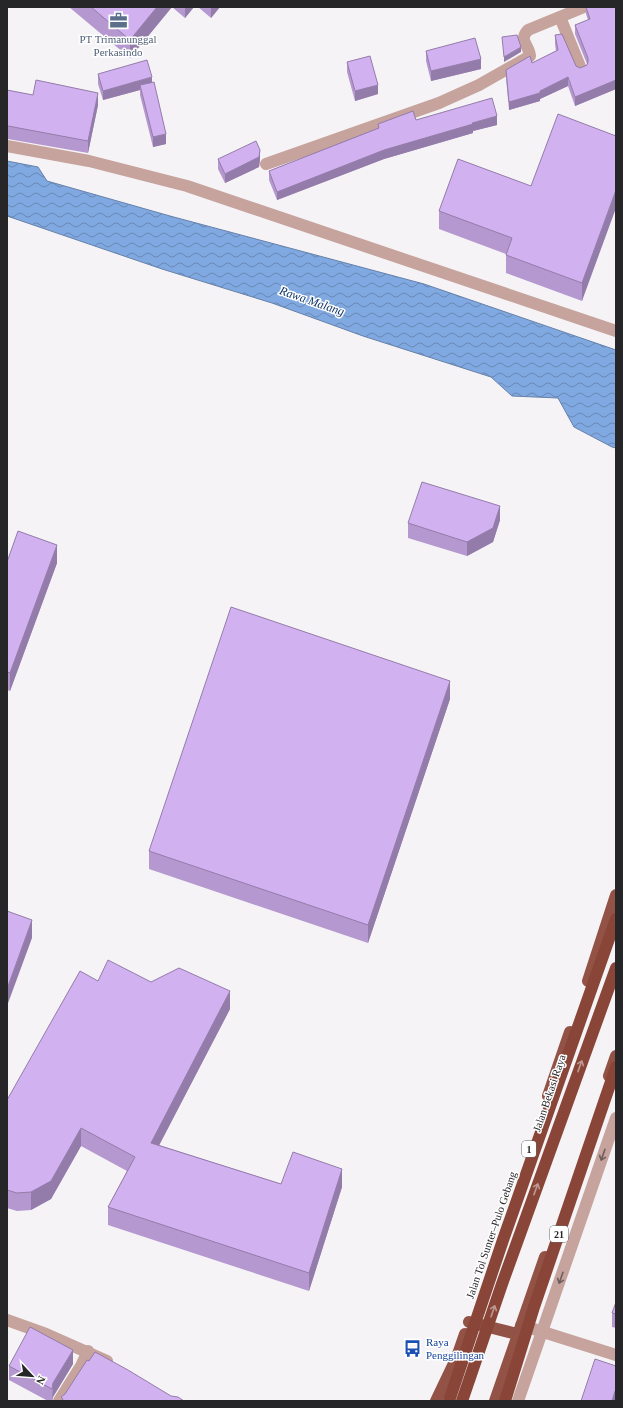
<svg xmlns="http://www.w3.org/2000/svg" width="623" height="1408" viewBox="0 0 623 1408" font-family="'Times New Roman',serif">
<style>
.water{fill:url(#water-waves);stroke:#6581a9}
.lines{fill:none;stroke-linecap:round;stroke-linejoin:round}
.minor{stroke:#c6a39c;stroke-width:12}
.tertiary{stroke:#c6a39c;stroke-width:12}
.trunk{stroke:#925245;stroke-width:12}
.motorway-bridge{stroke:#894638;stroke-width:12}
.wall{fill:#b598cf}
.shaded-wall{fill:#937ca9}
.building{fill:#d2b1f1;stroke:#937ca9}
.oneway{stroke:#be9992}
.oneway2{stroke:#6e5e5c}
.labels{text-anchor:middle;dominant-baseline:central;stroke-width:3;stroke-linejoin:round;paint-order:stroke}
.shield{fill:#fff;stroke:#676668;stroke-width:1}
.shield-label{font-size:10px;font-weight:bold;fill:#262527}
.service-label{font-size:11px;fill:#4e5e75;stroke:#fff}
.street-label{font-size:11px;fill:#262527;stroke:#fff}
.transit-label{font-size:11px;fill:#164399;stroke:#fff;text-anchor:start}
.water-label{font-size:12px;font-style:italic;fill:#0d3467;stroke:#fff}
</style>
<defs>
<pattern id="water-waves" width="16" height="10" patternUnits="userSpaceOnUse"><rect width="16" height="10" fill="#80a8e1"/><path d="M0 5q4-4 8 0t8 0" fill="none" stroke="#6989b6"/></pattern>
</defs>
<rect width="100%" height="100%" fill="#f5f3f6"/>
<path class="water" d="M 7,161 L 38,167 L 47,181 L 170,216 L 424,284 L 616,350 L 616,448 L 612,447 L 574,427 L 558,398 L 512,396 L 491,377 L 363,336 L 272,303 L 162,269 L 7,216 Z"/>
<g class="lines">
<path class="minor" d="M 560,17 L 581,69
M 7,146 L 89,161 L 187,186 L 616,331
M 266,164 L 439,103 L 479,85 L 525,59 L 530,56 C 529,44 518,41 528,30 L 584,7
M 521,1325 L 616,1355
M 59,1401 L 81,1366 L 88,1351"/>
<path class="tertiary" d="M 7,1320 L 46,1334 L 107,1361
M 518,1401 L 616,1118"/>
<path class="trunk" d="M 588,981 L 616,895
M 609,1076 L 616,1056
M 548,1096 L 570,1032
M 469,1322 L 517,1334
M 436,1401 L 457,1357 L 465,1334
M 495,1401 L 545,1257"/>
<path class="motorway-bridge" d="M 449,1401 L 503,1240 L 616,919
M 462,1401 L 502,1284 L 616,968
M 505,1401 L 534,1307 L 616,1067"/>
</g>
<path class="wall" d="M 69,7 L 194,7 L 185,18 L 172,7 L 130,58 Z
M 198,7 L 220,7 L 211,18 Z
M 586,7 L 616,7 L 616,89 L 575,106 L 568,86 L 540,99 L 540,101 L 509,110 L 506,78 L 506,70 L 532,63 L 556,51 L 555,44 L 555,35 L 576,66 L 580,68 L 587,65 L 587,64 L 575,34 L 575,25 L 588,20 L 586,14 Z
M 426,51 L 481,69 L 431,81 L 426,61 Z
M 347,62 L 378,94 L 355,101 L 347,72 Z
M 98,74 L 152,83 L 166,144 L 153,147 L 140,95 L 140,90 L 103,100 L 98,84 Z
M 7,90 L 33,95 L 98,105 L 88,153 L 8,139 Z
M 416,120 L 497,125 L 473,131 L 473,133 L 384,159 L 277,200 L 269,180 L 269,171 L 378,128 L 378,124 Z
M 616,136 L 582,301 L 506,273 L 506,254 L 439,229 L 439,211 L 531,186 Z
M 218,159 L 260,159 L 259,167 L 225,183 L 218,169 Z
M 500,520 L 493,542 L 467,556 L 408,538 L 408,523 Z
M 7,562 L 57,563 L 10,691 L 7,690 Z
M 450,699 L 368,943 L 149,869 L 149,851 Z
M 98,981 L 151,982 L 230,1009 L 159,1145 L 281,1184 L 342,1187 L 309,1291 L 108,1225 L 108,1207 L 127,1171 L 81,1146 L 51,1199 L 31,1210 L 17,1211 L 7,1208 L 7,1100 Z
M 616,1302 L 616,1328 L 612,1327 L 612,1313 Z
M 73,1364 L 53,1397 L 52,1401 L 48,1401 L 9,1380 L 9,1366 Z
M 616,1366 L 616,1401 L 581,1401 Z"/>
<path class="shaded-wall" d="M 157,7 L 172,7 L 130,58 L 130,40 Z
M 185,7 L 194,7 L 185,18 Z
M 211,7 L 220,7 L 211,18 Z
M 521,47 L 521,52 L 504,62 L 504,57 Z
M 481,59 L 481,69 L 431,81 L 431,71 Z
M 152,77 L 152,86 L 140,85 L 140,90 L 103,100 L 103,91 Z
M 568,77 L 568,86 L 540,99 L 540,101 L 509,110 L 509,102 L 540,91 Z
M 616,80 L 616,89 L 575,106 L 575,97 Z
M 378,85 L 378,94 L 355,101 L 355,91 Z
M 98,93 L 98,105 L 88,153 L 88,141 Z
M 497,116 L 497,125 L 473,131 L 473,133 L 384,159 L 277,200 L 277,192 L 384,150 L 472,123 Z
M 8,126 L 8,139 L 7,139 L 7,127 Z
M 166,134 L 166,144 L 153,147 L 153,137 Z
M 260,150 L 260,159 L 259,167 L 225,183 L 225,174 Z
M 616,190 L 616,208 L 582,301 L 582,283 Z
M 500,506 L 500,520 L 493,542 L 467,556 L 467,542 Z
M 57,545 L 57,563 L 10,691 L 10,673 Z
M 450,681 L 450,699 L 368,943 L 368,925 Z
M 32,920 L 32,938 L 7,1006 L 7,989 Z
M 230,991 L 230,1009 L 151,1161 L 151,1143 Z
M 81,1128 L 81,1146 L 51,1199 L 31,1210 L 31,1192 Z
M 342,1169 L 342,1187 L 309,1291 L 309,1273 Z
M 73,1350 L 73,1364 L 53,1397 L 52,1401 L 53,1383 Z
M 615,1391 L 615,1401 L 612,1401 Z"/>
<path class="building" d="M 91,7 L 157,7 L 130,40 Z
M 586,7 L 616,7 L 616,80 L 575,97 L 568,77 L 540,91 L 540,93 L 509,102 L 506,70 L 530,56 L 532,63 L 558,50 L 555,35 L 562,34 L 576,66 L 580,68 L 587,65 L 588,62 L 588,58 L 575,25 L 590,19 Z
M 517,35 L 521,47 L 504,57 L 502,37 Z
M 475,38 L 481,59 L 431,71 L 426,51 Z
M 370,56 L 378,85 L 355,91 L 347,62 Z
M 147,60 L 152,77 L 103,91 L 98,74 Z
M 36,80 L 98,93 L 88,141 L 8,126 L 7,127 L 7,90 L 33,95 Z
M 154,82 L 166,134 L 153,137 L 140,85 Z
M 492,98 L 497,116 L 472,123 L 473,124 L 384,150 L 277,192 L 269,171 L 379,128 L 378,124 L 413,111 L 416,120 Z
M 558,114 L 616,136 L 616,190 L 582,283 L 506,255 L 512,238 L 439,211 L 458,159 L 531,186 Z
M 256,141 L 260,150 L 259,157 L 225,174 L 218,159 Z
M 422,482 L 500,506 L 493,528 L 467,542 L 408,523 Z
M 18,531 L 57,545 L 10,673 L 7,672 L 7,562 Z
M 231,607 L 450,681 L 368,925 L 149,851 Z
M 7,911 L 32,920 L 7,989 Z
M 108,960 L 151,982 L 179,968 L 230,991 L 151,1143 L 281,1184 L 293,1152 L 342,1169 L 309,1273 L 108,1207 L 135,1157 L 81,1128 L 51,1181 L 31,1192 L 17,1193 L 7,1190 L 7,1100 L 80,971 L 98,981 Z
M 616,1302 L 616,1314 L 612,1313 Z
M 30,1327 L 73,1350 L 53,1383 L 52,1389 L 9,1366 Z
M 95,1352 L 128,1370 L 171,1396 L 178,1397 L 184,1401 L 62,1401 L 63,1399 L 61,1397 L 65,1394 L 87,1360 L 89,1361 Z
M 595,1359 L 616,1366 L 616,1391 L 615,1391 L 612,1401 L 581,1401 Z"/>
<defs><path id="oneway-shaft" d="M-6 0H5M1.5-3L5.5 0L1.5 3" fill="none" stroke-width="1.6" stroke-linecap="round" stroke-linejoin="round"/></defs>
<g class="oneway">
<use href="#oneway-shaft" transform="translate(580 1066) rotate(-70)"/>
<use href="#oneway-shaft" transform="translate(536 1189) rotate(-70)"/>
<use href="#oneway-shaft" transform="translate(493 1311) rotate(-71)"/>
</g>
<g class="oneway2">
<use href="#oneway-shaft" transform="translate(603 1155) rotate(109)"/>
<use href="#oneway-shaft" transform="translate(561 1278) rotate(109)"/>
</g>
<defs>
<symbol id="office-bare" viewBox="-9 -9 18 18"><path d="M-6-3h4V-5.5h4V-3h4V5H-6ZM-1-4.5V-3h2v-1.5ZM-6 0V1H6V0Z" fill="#5c6f8a" stroke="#fff" stroke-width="2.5" paint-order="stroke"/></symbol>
<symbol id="bus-bare" viewBox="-9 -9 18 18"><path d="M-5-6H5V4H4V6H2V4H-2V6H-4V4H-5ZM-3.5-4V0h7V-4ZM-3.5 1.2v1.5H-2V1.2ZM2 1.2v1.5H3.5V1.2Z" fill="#1a4fb4" stroke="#fff" stroke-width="2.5" paint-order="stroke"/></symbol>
</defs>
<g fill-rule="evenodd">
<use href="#office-bare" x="106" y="8" width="25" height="25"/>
<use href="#bus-bare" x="400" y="1336" width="25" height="25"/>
</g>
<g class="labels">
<g class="shield">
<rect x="522" y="1141" width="14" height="16" rx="3"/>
<rect x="550" y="1226" width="18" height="16" rx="3"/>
</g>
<g class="shield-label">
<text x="529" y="1149">1</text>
<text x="559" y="1234">21</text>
</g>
<g class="service-label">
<text x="118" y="39">PT Trimanunggal<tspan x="118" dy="13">Perkasindo</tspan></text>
</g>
<g class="street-label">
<text transform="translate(549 1093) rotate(-71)">Jalan Bekasi Raya</text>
<text transform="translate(491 1235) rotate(-71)">Jalan Tol Sunter–Pulo Gebang</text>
</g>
<g class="transit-label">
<text x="426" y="1342">Raya<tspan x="426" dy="13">Penggilingan</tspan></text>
</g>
<g class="water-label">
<text transform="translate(312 301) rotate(19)">Rawa Malang</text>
</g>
</g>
<rect width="623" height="1408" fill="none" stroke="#262527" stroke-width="16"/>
<g transform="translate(32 1376) rotate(116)" stroke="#ffffff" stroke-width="3" paint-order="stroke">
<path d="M0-3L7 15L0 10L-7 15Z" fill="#262527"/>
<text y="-6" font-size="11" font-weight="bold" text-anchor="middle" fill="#262527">N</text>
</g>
</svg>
